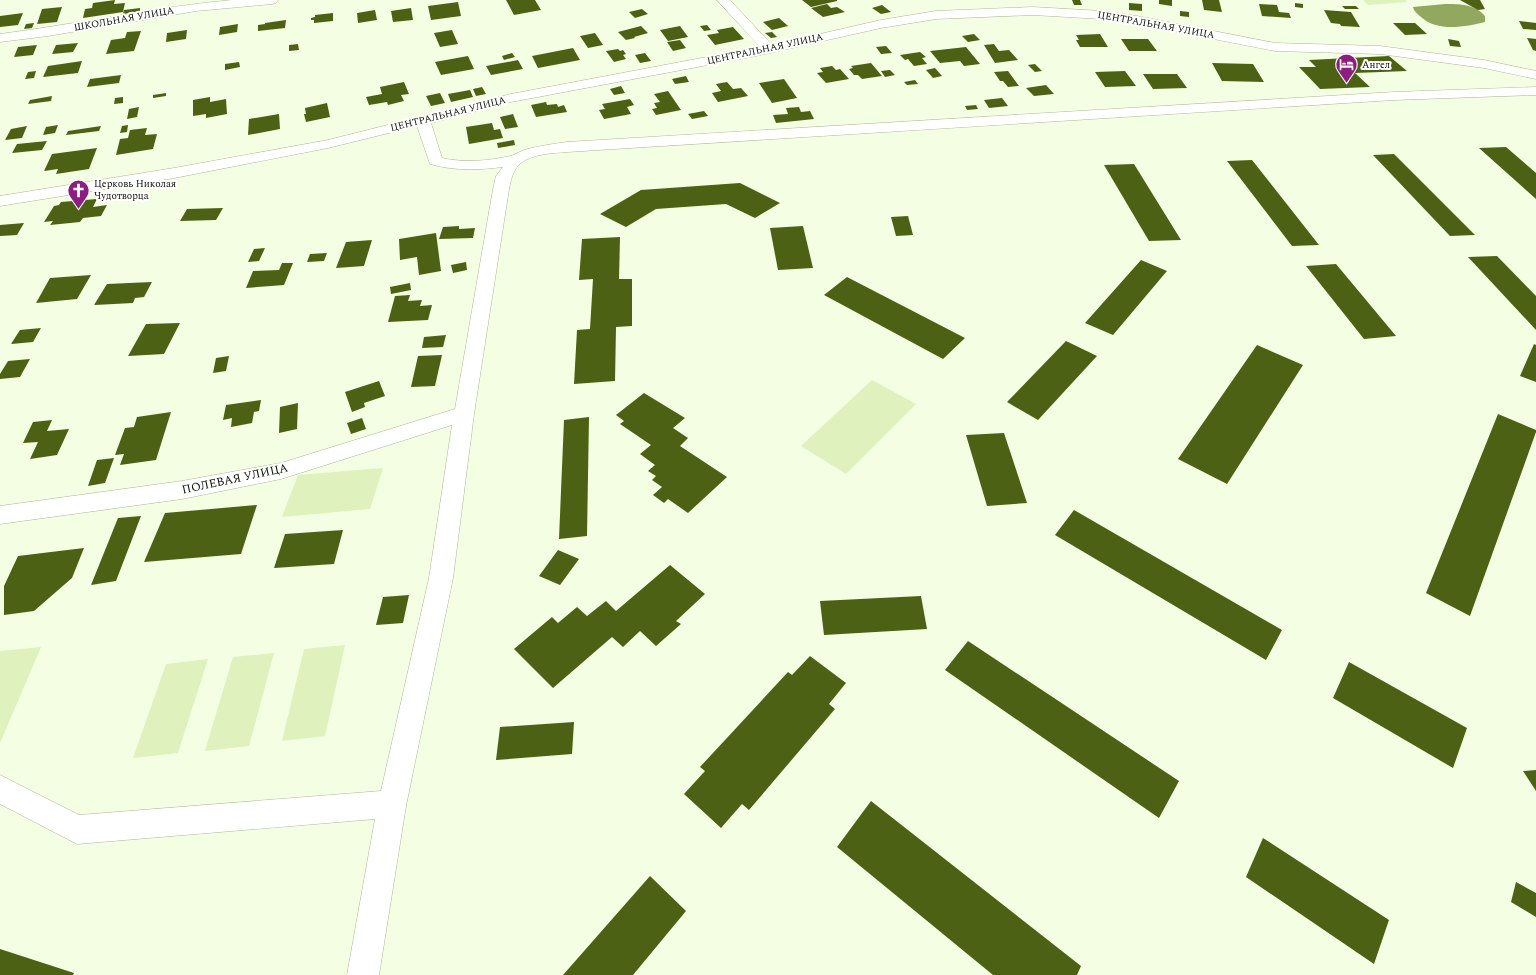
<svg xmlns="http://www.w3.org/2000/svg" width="1536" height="975" viewBox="0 0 1536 975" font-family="Spectral,serif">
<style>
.green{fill:#dff1bd}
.water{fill:#91a85e}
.building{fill:#4c6113}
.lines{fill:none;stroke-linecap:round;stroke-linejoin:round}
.minor-casing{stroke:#abb796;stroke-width:1}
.minor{fill:#fff;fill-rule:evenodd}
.labels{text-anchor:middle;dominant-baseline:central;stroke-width:4;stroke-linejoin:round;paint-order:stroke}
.far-street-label{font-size:10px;fill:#0d1106;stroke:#fff}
.far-poi-label{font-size:10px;fill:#0d1106;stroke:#fff;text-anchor:start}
.street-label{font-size:12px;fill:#0d1106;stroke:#fff}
</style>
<rect width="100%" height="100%" fill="#f4fee2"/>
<path class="green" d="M 1363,0 L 1405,0 L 1407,2 L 1368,5 Z
M 872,380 L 916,404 L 846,474 L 801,446 Z
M 383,468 L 370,509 L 282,517 L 298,475 Z
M 345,645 L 325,736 L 282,741 L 304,649 Z
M 41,647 L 0,743 L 0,651 Z
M 274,653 L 249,746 L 205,751 L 233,657 Z
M 208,659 L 178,753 L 133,758 L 166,664 Z"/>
<path class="water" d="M 1445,4 C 1460,4 1475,4 1485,16 L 1485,22 C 1465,27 1437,32 1421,17 C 1418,14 1414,12 1413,7 Z"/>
<path class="building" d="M 115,0 L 114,4 L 125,3 L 123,12 L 83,18 L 85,9 L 92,8 L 93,3 Z
M 506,0 L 535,0 L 541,10 L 514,15 Z
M 802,0 L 837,0 L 837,1 L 811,7 Z
M 1072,0 L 1080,0 L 1082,5 L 1074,5 Z
M 1159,0 L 1172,0 L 1172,6 L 1159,4 Z
M 1202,0 L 1219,0 L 1222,12 L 1204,10 Z
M 1460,0 L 1480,0 L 1485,9 L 1478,10 Z
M 458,2 L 461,16 L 431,20 L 428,6 Z
M 1129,3 L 1142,4 L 1142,11 L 1129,10 Z
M 1295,3 L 1303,4 L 1303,8 L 1295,7 Z
M 827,4 L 831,8 L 837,7 L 845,12 L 823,17 L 811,8 Z
M 1259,4 L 1277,5 L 1279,12 L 1289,13 L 1291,18 L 1262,16 Z
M 882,5 L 891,12 L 881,14 L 872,8 Z
M 1342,6 L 1356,6 L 1359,9 L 1345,9 Z
M 62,7 L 57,22 L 37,24 L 42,9 Z
M 140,8 L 140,12 L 123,14 L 124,10 Z
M 411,8 L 413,20 L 393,22 L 391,11 Z
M 642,9 L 648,14 L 635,18 L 629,12 Z
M 375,10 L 377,20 L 358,23 L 357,13 Z
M 1324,10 L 1351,12 L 1360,27 L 1341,26 L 1340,24 L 1331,23 Z
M 1180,11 L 1189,12 L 1189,17 L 1180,16 Z
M 23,13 L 18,25 L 0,27 L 0,16 Z
M 333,13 L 333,21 L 314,23 L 314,20 L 311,20 L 311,18 L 315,17 L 315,15 Z
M 779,18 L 788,26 L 772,30 L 763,22 Z
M 286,20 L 285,28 L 258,31 L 258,25 L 265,24 L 265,23 Z
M 1519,21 L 1536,23 L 1536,30 L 1523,29 Z
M 34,23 L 32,28 L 24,29 L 26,24 Z
M 1393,23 L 1415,23 L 1427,34 L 1405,35 Z
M 238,24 L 237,32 L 219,35 L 220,27 Z
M 707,25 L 711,30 L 704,31 L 700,26 Z
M 641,26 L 648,33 L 634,37 L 635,38 L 626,40 L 618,32 Z
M 680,26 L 688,37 L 668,41 L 660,30 Z
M 733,27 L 744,39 L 715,45 L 707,35 L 719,33 L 717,30 Z
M 187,30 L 186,39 L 166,42 L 167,33 Z
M 452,30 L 458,44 L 440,47 L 434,33 Z
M 141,31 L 134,51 L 106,54 L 111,40 L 125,38 L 127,32 Z
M 772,32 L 777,37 L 771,38 L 765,33 Z
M 595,33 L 603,45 L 588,48 L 580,36 Z
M 974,34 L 980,40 L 968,42 L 962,36 Z
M 1100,34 L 1108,47 L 1080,47 L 1076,40 L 1079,40 L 1076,35 Z
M 1527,38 L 1536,39 L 1536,51 L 1533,50 Z
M 1121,39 L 1148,39 L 1157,51 L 1129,51 Z
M 1448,39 L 1459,41 L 1461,47 L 1450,46 Z
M 680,40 L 686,48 L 673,51 L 667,42 Z
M 78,43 L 73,52 L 52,54 L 56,45 Z
M 298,44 L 299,50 L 289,51 L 289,45 Z
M 994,44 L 999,51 L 1009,50 L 1018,60 L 995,63 L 984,45 Z
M 37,45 L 33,55 L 14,57 L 18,47 Z
M 886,46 L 892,53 L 881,54 L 876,47 Z
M 966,47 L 980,64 L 964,66 L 960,61 L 940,63 L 930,51 Z
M 573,48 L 580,60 L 538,68 L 532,56 Z
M 618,49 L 620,51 L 623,50 L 626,54 L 623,55 L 626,59 L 614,62 L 606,51 Z
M 920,52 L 926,57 L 922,58 L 927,64 L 914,66 L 908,59 L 905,60 L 900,55 Z
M 512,53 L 515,57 L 504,60 L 502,56 Z
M 645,53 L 651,61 L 640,63 L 635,55 Z
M 468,56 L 474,69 L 441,75 L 435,62 Z
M 1389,56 L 1407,71 L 1355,73 L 1370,87 L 1320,89 L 1299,67 L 1316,67 L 1309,60 Z
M 518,60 L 523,69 L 491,75 L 486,66 Z
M 82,61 L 78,73 L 43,77 L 48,66 Z
M 239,62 L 240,67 L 225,70 L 225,64 Z
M 871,63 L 882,76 L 862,79 L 858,75 L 854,75 L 849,69 L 853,68 L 851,66 Z
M 1212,63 L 1253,64 L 1264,82 L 1222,81 Z
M 1035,64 L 1042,71 L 1035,72 L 1028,65 Z
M 832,66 L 836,70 L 840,69 L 849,79 L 826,83 L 817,73 L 823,72 L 820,68 Z
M 935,68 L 942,76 L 933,78 L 926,70 Z
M 890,70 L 895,75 L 885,77 L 881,71 Z
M 36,71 L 34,78 L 25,79 L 28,72 Z
M 1008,71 L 1019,86 L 1008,87 L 1003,81 L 1000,81 L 994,72 Z
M 1125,71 L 1136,86 L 1105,87 L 1095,72 Z
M 1143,74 L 1177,74 L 1187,88 L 1153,89 Z
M 121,75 L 119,83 L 87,87 L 90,79 Z
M 686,76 L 689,82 L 675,84 L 672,79 Z
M 784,79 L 797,98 L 772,103 L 759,83 Z
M 915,80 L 918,84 L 907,85 L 904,82 Z
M 404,82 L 409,94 L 401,95 L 404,101 L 388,105 L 387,102 L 369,105 L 366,97 L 382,94 L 380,87 Z
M 727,82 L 733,89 L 741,88 L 748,96 L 718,102 L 712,93 L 721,91 L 716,84 Z
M 1046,85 L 1054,94 L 1034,96 L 1026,88 Z
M 621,86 L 625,93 L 614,95 L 610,89 Z
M 482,87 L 486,94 L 476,96 L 473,89 Z
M 470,90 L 473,97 L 451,102 L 448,94 Z
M 668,91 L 681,110 L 656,115 L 652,109 L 657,108 L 654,103 L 660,102 L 654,94 Z
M 166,93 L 166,96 L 153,98 L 153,95 Z
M 440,93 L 445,103 L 431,106 L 426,96 Z
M 52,96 L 51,101 L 28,104 L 30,100 Z
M 123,97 L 123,103 L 114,104 L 115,98 Z
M 210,97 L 210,102 L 226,99 L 227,114 L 206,118 L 206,114 L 193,116 L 193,100 Z
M 1002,98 L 1008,106 L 989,108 L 984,100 Z
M 630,99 L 634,105 L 627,107 L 631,114 L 604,119 L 599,110 L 605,109 L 602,104 Z
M 546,102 L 547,105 L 557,104 L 558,107 L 564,105 L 567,112 L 536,117 L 531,105 Z
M 327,103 L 330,117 L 306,122 L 304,114 L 306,114 L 305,108 Z
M 976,105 L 978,109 L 967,110 L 965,106 Z
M 139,107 L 137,117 L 127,119 L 129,109 Z
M 799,107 L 801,112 L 810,111 L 814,119 L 776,123 L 773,115 L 788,114 L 786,108 Z
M 704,111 L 708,116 L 692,119 L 688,114 Z
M 279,114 L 280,129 L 248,135 L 249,119 Z
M 513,114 L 518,127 L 505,129 L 500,117 Z
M 492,123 L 494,130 L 500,129 L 503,138 L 469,144 L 466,127 Z
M 58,125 L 55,133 L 43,135 L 46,127 Z
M 128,125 L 127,132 L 120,133 L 122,126 Z
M 27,126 L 22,138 L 5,140 L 11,129 Z
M 101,126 L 99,131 L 66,135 L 68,131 Z
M 147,128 L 145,135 L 157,134 L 153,149 L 116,155 L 120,139 L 128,138 L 130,130 Z
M 514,140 L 515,145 L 498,148 L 497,143 Z
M 47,141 L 42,150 L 12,153 L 17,144 Z
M 1506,147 L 1536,173 L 1536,199 L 1479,148 Z
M 97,148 L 89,169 L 56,174 L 58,169 L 44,171 L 52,154 Z
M 1394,154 L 1475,235 L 1450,236 L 1373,155 Z
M 1252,160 L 1319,245 L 1292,246 L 1227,161 Z
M 1134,164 L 1181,240 L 1149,241 L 1104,165 Z
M 740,183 L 780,203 L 755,218 L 726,204 L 656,209 L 626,227 L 600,214 L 641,190 Z
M 97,199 L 93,207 L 107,205 L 101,216 L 83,218 L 80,222 L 50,225 L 53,221 L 44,222 L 54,206 L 59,205 L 61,202 Z
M 223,208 L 216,220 L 180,221 L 187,209 Z
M 908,216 L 913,235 L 896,236 L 891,217 Z
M 24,223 L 17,235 L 0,236 L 0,225 Z
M 459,226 L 459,229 L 475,228 L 473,238 L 439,239 L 443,227 Z
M 803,226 L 813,268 L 778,270 L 770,228 Z
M 436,233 L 441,271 L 419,275 L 417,257 L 400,260 L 399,239 Z
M 620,237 L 619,279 L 632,279 L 632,326 L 616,327 L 615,381 L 574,384 L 577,330 L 590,329 L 593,279 L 579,280 L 582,239 Z
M 372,240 L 364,266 L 336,268 L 346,242 Z
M 265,248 L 259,261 L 248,262 L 254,249 Z
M 327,253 L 324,261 L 307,262 L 310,254 Z
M 1497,256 L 1536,296 L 1536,330 L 1468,257 Z
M 1141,260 L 1167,271 L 1113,335 L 1085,323 Z
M 466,262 L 467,270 L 453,273 L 451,265 Z
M 282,263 L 293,263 L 284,285 L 246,288 L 253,271 L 279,270 Z
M 1336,264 L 1396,336 L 1364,339 L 1306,266 Z
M 91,275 L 77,299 L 36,303 L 50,278 Z
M 847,277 L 965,338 L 943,359 L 824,295 Z
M 152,282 L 144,297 L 135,298 L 133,303 L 94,305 L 107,284 Z
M 410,283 L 411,290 L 391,294 L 390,287 Z
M 410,295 L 408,301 L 422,300 L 420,306 L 432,305 L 428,320 L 388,322 L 395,296 Z
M 180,323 L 164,354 L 128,356 L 146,324 Z
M 41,328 L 33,342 L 11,344 L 20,330 Z
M 446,335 L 443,347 L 422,348 L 424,337 Z
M 1066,341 L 1097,356 L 1038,420 L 1007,402 Z
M 1534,344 L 1536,345 L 1536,382 L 1520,376 Z
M 1257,345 L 1303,365 L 1227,484 L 1178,459 Z
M 442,355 L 435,386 L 411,387 L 418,356 Z
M 229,356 L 226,371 L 213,373 L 216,358 Z
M 30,359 L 20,377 L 0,379 L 0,374 L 8,361 Z
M 379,381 L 385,396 L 364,403 L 365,407 L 352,412 L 345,392 Z
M 644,393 L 685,418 L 673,428 L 688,438 L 680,446 L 727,477 L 688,513 L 668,499 L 664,503 L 653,495 L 662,487 L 652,480 L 656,476 L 648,471 L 655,465 L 640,454 L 651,445 L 620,424 L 624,421 L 616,415 Z
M 261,400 L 259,411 L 254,412 L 252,423 L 231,427 L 232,418 L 223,420 L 226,405 Z
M 298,403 L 297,429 L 279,433 L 280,407 Z
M 171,412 L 156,460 L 120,465 L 124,454 L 115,455 L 125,428 L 134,427 L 137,417 Z
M 1498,414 L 1536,430 L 1536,432 L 1470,616 L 1426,593 Z
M 589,417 L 587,536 L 559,539 L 564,420 Z
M 362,418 L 366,429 L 351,434 L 347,423 Z
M 52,420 L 47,431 L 69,429 L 57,455 L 30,459 L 38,442 L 23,443 L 33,422 Z
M 1004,433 L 1027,503 L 987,506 L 966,435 Z
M 114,458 L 105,483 L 88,486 L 97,460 Z
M 257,505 L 241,554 L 144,562 L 165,513 Z
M 1074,510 L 1282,630 L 1266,660 L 1055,535 Z
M 141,516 L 116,581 L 91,585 L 118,518 Z
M 343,530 L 334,564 L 274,568 L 285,534 Z
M 84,548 L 72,578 L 34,611 L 4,615 L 4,586 L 18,556 Z
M 558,550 L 579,559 L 560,585 L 539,576 Z
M 670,565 L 705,594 L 676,621 L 681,624 L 656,646 L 640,631 L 623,647 L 612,637 L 553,688 L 514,649 L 552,617 L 558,623 L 577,607 L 587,616 L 606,601 L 616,611 Z
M 409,595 L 403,623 L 376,625 L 383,597 Z
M 921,596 L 927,629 L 824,635 L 820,601 Z
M 968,641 L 1179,781 L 1159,818 L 945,670 Z
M 810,656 L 846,683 L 829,704 L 835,709 L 749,810 L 742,804 L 721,828 L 684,794 L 705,771 L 700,767 L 788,672 L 792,675 Z
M 1349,662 L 1467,728 L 1453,768 L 1333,698 Z
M 574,722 L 572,754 L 496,760 L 500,727 Z
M 1536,770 L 1536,791 L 1523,771 Z
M 871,801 L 1081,966 L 1077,975 L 993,975 L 837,847 Z
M 1263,838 L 1389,920 L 1374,964 L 1246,877 Z
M 650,876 L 686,911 L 633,975 L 563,975 Z
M 1516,882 L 1536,893 L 1536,917 L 1511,902 Z
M 0,949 L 74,973 L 73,975 L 0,975 Z"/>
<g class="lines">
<defs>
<path id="minor" d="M 232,0 L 278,0 L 276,3 L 272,4 L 196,11 L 48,36 L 0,42 L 0,34 C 78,24 155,7 232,0 Z
M 717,0 L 730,0 L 772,45 L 881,20 L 936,11 L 1033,7 L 1102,11 L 1137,16 L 1275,43 L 1380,46 L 1484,60 L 1536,71 L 1536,79 L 1484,68 L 1380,54 L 1275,51 L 1137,24 L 1102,19 L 1033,15 L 936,19 L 881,28 L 756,56 L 511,102 L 431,123 L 442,158 C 463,163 489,161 510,156 C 515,155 519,152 524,150 C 538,146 553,144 567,142 L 1394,92 L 1536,87 L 1536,95 L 1394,100 L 567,152 C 553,153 532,154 521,163 C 513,169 511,180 509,189 L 474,414 L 453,578 L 406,806 L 379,975 L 347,975 L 375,819 L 77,844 L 0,804 L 0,775 L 79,815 L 381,791 L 429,578 L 452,425 L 281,479 L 182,499 L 0,524 L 0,506 L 182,481 L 281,463 L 455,409 L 493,189 L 496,176 L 503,167 C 478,170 454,171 430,164 L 417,126 L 328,148 L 174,178 L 0,206 L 0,196 L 174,168 L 328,140 L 511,94 L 760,47 Z"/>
</defs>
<use href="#minor" class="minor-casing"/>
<use href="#minor" class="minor"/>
</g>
<defs>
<symbol id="hotel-pin" viewBox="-11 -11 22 30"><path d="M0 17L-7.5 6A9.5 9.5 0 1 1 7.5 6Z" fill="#8d1d80" stroke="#fff"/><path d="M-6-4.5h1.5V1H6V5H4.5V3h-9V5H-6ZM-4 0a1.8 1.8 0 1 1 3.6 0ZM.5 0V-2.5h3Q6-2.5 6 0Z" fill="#fff"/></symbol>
<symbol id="church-pin" viewBox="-11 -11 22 30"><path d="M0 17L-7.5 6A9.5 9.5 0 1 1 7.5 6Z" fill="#8d1d80" stroke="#fff"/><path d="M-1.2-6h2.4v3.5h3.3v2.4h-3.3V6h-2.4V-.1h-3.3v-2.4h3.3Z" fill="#fff"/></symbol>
</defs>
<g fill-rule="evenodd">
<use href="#hotel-pin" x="1334" y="52" width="25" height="34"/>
<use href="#church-pin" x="66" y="178" width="25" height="34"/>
</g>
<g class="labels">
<g class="far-street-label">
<text transform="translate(124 19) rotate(-10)">ШКОЛЬНАЯ УЛИЦА</text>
<text transform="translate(1156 25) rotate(10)">ЦЕНТРАЛЬНАЯ УЛИЦА</text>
<text transform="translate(765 49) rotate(-12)">ЦЕНТРАЛЬНАЯ УЛИЦА</text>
<text transform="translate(448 114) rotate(-14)">ЦЕНТРАЛЬНАЯ УЛИЦА</text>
</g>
<g class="far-poi-label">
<text x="1362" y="65">Ангел</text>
<text x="94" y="184">Церковь Николая<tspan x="94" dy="12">Чудотворца</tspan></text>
</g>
<g class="street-label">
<text transform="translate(235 479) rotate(-12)">ПОЛЕВАЯ УЛИЦА</text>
</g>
</g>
</svg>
